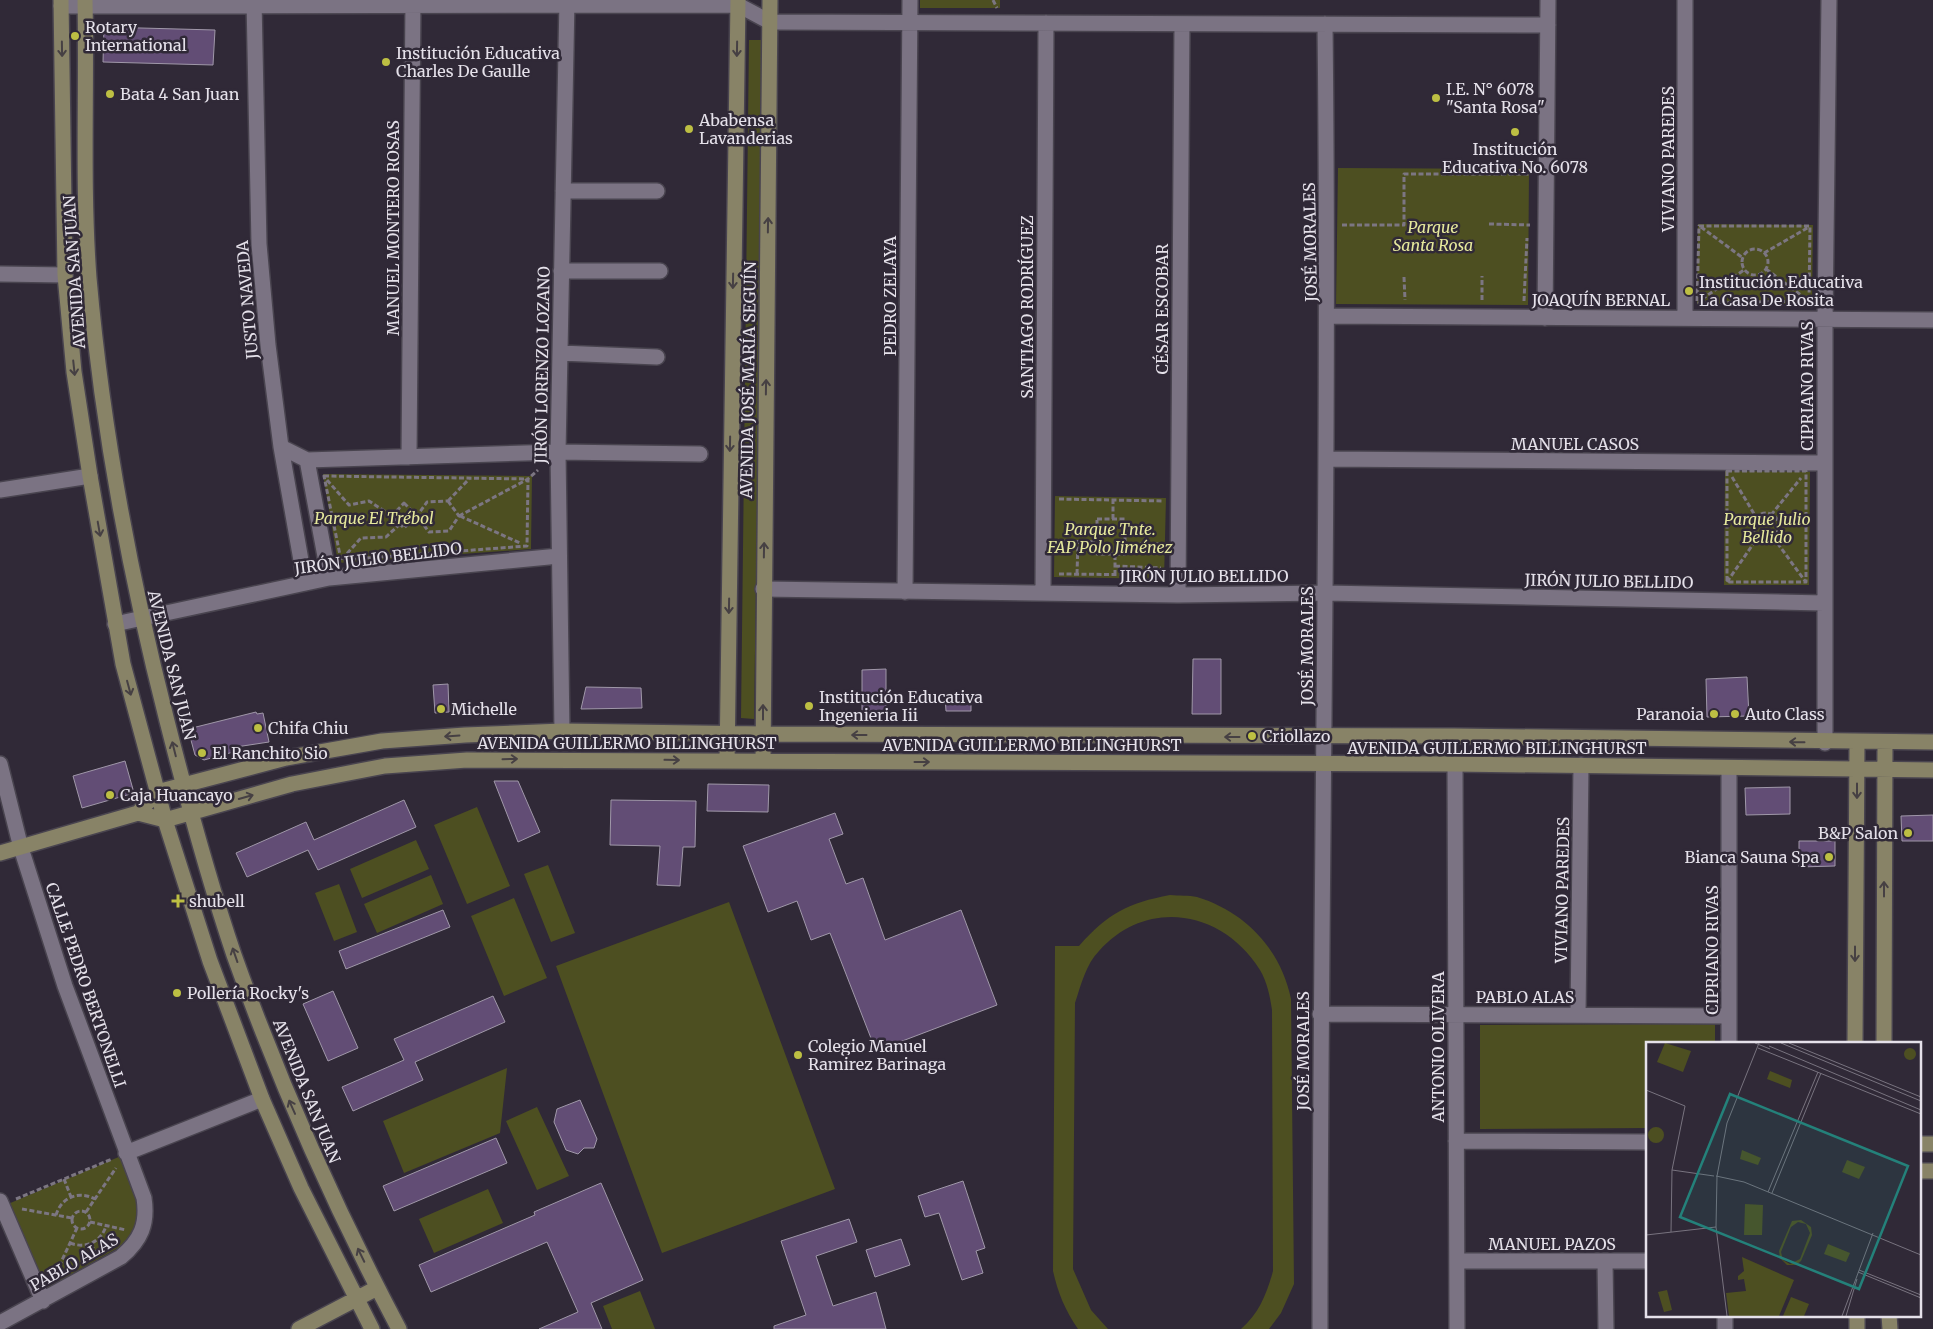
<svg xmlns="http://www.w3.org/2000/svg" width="1933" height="1329" viewBox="0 0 1933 1329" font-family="Merriweather,serif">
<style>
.green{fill:#4d4f21}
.building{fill:#624d75;stroke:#a098a9}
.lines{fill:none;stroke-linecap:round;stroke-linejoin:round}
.street-casing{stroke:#49444f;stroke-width:18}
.secondary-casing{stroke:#49444f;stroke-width:18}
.path{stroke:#7c7682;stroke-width:3;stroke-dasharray:5 2.5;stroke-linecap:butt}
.street{stroke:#7b7383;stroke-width:15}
.secondary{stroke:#888367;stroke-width:15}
.oneway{stroke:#464043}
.poi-dot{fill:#bdbf43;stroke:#302937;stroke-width:2}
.labels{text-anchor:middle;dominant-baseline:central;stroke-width:5;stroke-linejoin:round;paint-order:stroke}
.poi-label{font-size:16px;fill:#e5e1ea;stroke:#302937;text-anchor:start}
.street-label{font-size:16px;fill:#e5e1ea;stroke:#302937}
.park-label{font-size:16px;font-style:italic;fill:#e6e99c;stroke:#302937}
.inset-road{fill:none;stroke:#78737f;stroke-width:1}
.view{fill:#24817a;fill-opacity:0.15;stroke:#24817a;stroke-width:2.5}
.inset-edge{fill:none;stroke:#e5e1ea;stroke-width:2.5}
</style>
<rect width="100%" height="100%" fill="#302937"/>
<path class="green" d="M 920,0 L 1000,0 L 1000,8 L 920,8 Z
M 749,40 L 764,40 L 754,719 L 741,718 Z
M 1338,168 L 1529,169 L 1528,305 L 1336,304 Z
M 1698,224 L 1813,225 L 1812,304 L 1697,304 Z
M 1725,471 L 1810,471 L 1809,585 L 1724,585 Z
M 323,474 L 532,476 L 531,549 L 338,563 Z
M 1055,496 L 1166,498 L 1164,579 L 1054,577 Z
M 477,807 L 510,886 L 467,904 L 434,825 Z
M 416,840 L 429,869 L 362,898 L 350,869 Z
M 548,865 L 575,933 L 551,942 L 524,874 Z
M 431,875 L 443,904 L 377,933 L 364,904 Z
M 339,884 L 357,932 L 334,941 L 315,893 Z
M 1170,895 C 1179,896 1189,895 1197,897 C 1246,912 1281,950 1291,999 L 1294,1284 L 1281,1313 L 1269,1329 L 1241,1329 C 1259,1314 1267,1293 1273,1271 L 1272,1010 C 1270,996 1267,982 1260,970 C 1223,910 1147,897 1099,951 C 1086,964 1081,985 1075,1003 L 1073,1269 L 1091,1310 L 1108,1329 L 1078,1329 C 1065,1310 1058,1293 1053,1271 L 1055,946 L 1079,946 C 1108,913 1128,903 1170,895 Z
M 514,898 L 547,978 L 504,996 L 471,916 Z
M 729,902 L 835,1189 L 662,1253 L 556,966 Z
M 1715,1024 L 1715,1043 L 1647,1043 L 1647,1128 L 1480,1129 L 1480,1025 Z
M 507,1068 L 500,1133 L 404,1173 L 383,1121 Z
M 537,1107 L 569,1176 L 537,1190 L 506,1121 Z
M 121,1156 L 138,1201 L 139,1211 L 135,1230 L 123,1245 L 45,1289 L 8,1204 Z
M 488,1189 L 503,1223 L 434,1253 L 419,1219 Z
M 640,1291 L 655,1329 L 612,1329 L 603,1306 Z"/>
<path class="building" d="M 104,27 L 215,30 L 213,65 L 103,62 Z
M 1193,659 L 1221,659 L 1221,714 L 1192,714 Z
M 886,669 L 886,711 L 862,711 L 862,670 Z
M 1747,677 L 1749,716 L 1707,717 L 1706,679 Z
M 448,684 L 449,712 L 435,713 L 433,685 Z
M 586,687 L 641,688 L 642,708 L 581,709 Z
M 971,695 L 971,711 L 946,711 L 945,696 Z
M 256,712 L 257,714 L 263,713 L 269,742 L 236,747 L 237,751 L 204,760 L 195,755 L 188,729 Z
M 125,761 L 134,793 L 82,808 L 73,776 Z
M 494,781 L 518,781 L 540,832 L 518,842 Z
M 708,784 L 769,785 L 768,812 L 707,811 Z
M 1790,787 L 1790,814 L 1746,815 L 1745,788 Z
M 404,800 L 416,827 L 318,870 L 308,850 L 247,877 L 236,853 L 306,822 L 314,840 Z
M 611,800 L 696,801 L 695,847 L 683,847 L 680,886 L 657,885 L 660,846 L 610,845 Z
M 835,813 L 843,834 L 829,839 L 846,884 L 863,878 L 885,940 L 961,910 L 997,1005 L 876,1051 L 830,933 L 811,940 L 797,901 L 768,912 L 743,846 Z
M 1933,815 L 1933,841 L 1902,841 L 1901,816 Z
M 1799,841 L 1835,841 L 1835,866 L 1799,867 Z
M 443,910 L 450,927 L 346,969 L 339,951 Z
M 333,991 L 358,1048 L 328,1061 L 303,1004 Z
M 493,996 L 505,1022 L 415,1062 L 423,1080 L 353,1111 L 342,1087 L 404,1060 L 394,1039 Z
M 580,1100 L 597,1139 L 594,1148 L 584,1148 L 578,1154 L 566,1150 L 554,1122 L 557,1109 Z
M 496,1138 L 507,1163 L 394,1211 L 383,1186 Z
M 963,1181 L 985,1248 L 976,1251 L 983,1273 L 962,1280 L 939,1213 L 925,1217 L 918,1196 Z
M 601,1183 L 643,1280 L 591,1303 L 602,1329 L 539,1329 L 578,1312 L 547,1242 L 431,1292 L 419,1265 L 535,1215 L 534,1212 Z
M 849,1219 L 857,1242 L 816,1256 L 833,1306 L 876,1292 L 886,1329 L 774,1329 L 774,1326 L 806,1315 L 781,1241 Z
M 901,1239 L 910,1265 L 875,1277 L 866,1250 Z"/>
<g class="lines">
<defs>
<path id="street" d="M 254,0 L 259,244 L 268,345 L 281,447 L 307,460 L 329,578
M 61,6 L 738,5 L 770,22 L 1548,25
M 563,191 L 657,191
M 561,271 L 660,271
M 0,274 L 65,275
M 1328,316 L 1933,320
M 1545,318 L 1548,0
M 1685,318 L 1685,0
M 560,353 L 657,357
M 281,447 L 305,583
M 409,457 L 413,0
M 1326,459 L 1824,463
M 307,460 L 558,452 L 700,454
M 0,490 L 90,476
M 763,589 L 1178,595 L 1325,593 L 1824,603
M 905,592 L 910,0
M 1043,592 L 1046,23
M 1178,595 L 1182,24
M 115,624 L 329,578 L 559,556
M 562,731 L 558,452 L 567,0
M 1825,743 L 1825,320 L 1829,0
M 0,764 L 21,848 L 65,986 L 144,1198 C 148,1224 141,1240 121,1257 L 0,1323
M 1455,764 L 1457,1329
M 1729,768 L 1729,1043
M 1320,1014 L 1729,1016
M 1578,1015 L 1581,765
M 1456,1141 L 1647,1142
M 126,1153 L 262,1099
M 0,1201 L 43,1301
M 1457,1261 L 1647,1261
M 1605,1261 L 1606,1329
M 1320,1329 C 1320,894 1330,459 1325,24
M 1725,1329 L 1725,1315"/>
<path id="secondary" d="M 61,0 L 65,275 L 74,372 L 90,476 L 123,664 L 165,820 L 210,961 L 262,1099 L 301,1188 L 372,1329
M 85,0 C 87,92 82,185 89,278 C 102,427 130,576 167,721 C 187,800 208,878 234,955 C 280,1084 335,1208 399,1329
M 727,761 L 738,0
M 763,761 L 770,0
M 138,813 L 157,792 L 286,758 L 382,741 L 465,735 L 562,731 L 763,734 L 1455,736 L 1933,742
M 0,853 L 138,813 L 165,820 L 292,784 L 385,766 L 467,760 L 1455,764 L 1933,770
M 1855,1043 L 1857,743
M 1884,1043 L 1885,743
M 1919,1144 L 1933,1144
M 1919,1171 L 1933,1171
M 1857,1315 L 1857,1329
M 1889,1315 L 1890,1329
M 299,1329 L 377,1288"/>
</defs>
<use href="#street" class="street-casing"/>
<use href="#secondary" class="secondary-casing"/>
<path class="path" d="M 993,0 L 997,8
M 1489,224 L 1530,225
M 1342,225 L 1404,225 L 1404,174 L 1530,174
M 1699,226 L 1810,226 L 1809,301 L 1697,303 Z
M 1701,227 L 1743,258
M1742 262a13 13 0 1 1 26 0a13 13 0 1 1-26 0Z
M 1764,253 L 1809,227
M 1766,269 L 1809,301
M 1404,277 L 1405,300
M 1702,299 L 1744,270
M 1482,300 L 1482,276
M 1524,301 L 1527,238
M 1727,471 L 1806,471 L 1806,582 L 1727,582 Z
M 324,476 L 528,479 L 527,546 L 341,560 Z
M 1732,477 L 1756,517
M 327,480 L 349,505 L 369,501 L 392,516
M 1059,499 L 1163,501
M 448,501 L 459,516 L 449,531 L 429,532 L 417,516 L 427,502 Z
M 448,501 L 470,478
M 404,503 L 417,516 L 404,528 L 392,516 Z
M1753 526a13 13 0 1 1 26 0a13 13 0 1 1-26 0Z
M 1771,515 L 1801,478
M 459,516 L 528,479 L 538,470
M 460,516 L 520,543
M 1097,519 L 1125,519 L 1125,554 L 1097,554 Z
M 1113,519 L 1113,500
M 1773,537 L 1805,581
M 1060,541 L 1097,542
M 1125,544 L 1162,544
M 342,559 L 361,538 L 386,537 L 400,524
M 1115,566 L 1161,568
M 1059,574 L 1161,575
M 1077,574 L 1078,541
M 1115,575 L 1115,554
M 1727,582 L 1758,537
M 64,1179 L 71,1197
M 16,1199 L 112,1159
M 22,1209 L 72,1218
M72 1220a9 9 0 1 1 18 0a9 9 0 1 1-18 0Z
M 86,1212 L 116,1168
M 56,1215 C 61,1198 78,1190 95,1199
M 90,1222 L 126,1230
M 70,1243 C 86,1249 101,1242 106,1226
M 91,1244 L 96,1254
M 56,1273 L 77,1228"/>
<use href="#street" class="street"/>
<use href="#secondary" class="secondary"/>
</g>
<defs><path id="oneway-shaft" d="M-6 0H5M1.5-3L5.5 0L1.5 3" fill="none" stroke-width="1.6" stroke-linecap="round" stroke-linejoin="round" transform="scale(1.25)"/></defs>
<g class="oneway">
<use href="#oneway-shaft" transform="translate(62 49) rotate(89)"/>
<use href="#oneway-shaft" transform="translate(737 49) rotate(91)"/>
<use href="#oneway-shaft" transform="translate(768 225) rotate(-89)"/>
<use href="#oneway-shaft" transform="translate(733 281) rotate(91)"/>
<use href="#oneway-shaft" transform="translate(74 368) rotate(84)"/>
<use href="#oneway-shaft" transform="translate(766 387) rotate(-89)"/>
<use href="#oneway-shaft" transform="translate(730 444) rotate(91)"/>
<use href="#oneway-shaft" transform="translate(99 529) rotate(80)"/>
<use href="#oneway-shaft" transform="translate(764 550) rotate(-89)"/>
<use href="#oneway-shaft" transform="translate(729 606) rotate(91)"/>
<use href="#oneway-shaft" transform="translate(129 688) rotate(75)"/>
<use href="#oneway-shaft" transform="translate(763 712) rotate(-90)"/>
<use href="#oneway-shaft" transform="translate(859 735) rotate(-180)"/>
<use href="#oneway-shaft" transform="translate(452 736) rotate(176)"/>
<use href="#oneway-shaft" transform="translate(1232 737) rotate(-180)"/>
<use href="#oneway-shaft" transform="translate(1797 742) rotate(-179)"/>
<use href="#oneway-shaft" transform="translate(174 749) rotate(-104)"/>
<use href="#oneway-shaft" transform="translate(510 759) rotate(-1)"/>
<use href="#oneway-shaft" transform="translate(672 760) rotate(1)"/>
<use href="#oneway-shaft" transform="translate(922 762)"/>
<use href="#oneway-shaft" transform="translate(1857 791) rotate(90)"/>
<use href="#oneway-shaft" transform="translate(246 797) rotate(-16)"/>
<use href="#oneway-shaft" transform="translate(1884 889) rotate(-90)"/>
<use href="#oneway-shaft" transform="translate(1855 954) rotate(90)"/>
<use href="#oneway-shaft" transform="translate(235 955) rotate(-109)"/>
<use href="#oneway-shaft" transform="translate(292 1107) rotate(-114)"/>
<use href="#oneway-shaft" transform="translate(361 1255) rotate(-116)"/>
</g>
<g class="poi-dot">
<circle cx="75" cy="36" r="5"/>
<circle cx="386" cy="62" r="5"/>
<circle cx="110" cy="94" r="5"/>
<circle cx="1436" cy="98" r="5"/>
<circle cx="689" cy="129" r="5"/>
<circle cx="1515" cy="132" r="5"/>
<circle cx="1689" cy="291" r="5"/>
<circle cx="809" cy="706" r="5"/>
<circle cx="441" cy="709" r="5"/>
<circle cx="1714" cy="714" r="5"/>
<circle cx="1735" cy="714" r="5"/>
<circle cx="258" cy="728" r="5"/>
<circle cx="1252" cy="736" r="5"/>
<circle cx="202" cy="753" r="5"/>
<circle cx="110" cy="795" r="5"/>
<circle cx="1908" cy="833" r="5"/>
<circle cx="1829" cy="857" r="5"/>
<path d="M175.5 893.5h5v5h5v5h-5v5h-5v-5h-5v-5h5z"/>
<circle cx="177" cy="993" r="5"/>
<circle cx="798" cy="1055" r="5"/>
</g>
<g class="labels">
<g class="poi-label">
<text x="85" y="27">Rotary<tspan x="85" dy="18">International</tspan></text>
<text x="396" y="53">Institución Educativa<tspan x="396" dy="18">Charles De Gaulle</tspan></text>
<text x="1446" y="89">I.E. N° 6078<tspan x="1446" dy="18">"Santa Rosa"</tspan></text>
<text x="120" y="94">Bata 4 San Juan</text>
<text x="699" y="120">Ababensa<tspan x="699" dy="18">Lavanderias</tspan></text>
<text x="1515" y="149" text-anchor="middle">Institución<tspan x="1515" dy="18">Educativa No. 6078</tspan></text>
<text x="1699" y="282">Institución Educativa<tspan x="1699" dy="18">La Casa De Rosita</tspan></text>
<text x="819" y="697">Institución Educativa<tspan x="819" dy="18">Ingenieria Iii</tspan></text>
<text x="451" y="709">Michelle</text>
<text x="1704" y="714" text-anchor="end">Paranoia</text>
<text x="1745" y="714">Auto Class</text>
<text x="268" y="728">Chifa Chiu</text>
<text x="1262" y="736">Criollazo</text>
<text x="212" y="753">El Ranchito Sio</text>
<text x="120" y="795">Caja Huancayo</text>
<text x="1898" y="833" text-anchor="end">B&amp;P Salon</text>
<text x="1819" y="857" text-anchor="end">Bianca Sauna Spa</text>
<text x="189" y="901">shubell</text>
<text x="187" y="993">Pollería Rocky's</text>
<text x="808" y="1046">Colegio Manuel<tspan x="808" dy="18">Ramirez Barinaga</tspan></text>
</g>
<g class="street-label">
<text transform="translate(1668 159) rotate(-90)">VIVIANO PAREDES</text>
<text transform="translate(393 228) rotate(-90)">MANUEL MONTERO ROSAS</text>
<text transform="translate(1310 242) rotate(-91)">JOSÉ MORALES</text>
<text transform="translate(74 272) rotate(-94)">AVENIDA SAN JUAN</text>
<text transform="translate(890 296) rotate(-90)">PEDRO ZELAYA</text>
<text transform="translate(247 300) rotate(-95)">JUSTO NAVEDA</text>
<text x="1601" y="300">JOAQUÍN BERNAL</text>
<text transform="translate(1027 307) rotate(-90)">SANTIAGO RODRÍGUEZ</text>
<text transform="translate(1162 309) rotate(-90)">CÉSAR ESCOBAR</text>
<text transform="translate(542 365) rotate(-89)">JIRÓN LORENZO LOZANO</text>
<text transform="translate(748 380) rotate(-89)">AVENIDA JOSÉ MARÍA SEGUÍN</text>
<text transform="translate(1807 386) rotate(-90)">CIPRIANO RIVAS</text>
<text x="1575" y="444">MANUEL CASOS</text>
<text transform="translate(378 558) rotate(-7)">JIRÓN JULIO BELLIDO</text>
<text x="1204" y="576">JIRÓN JULIO BELLIDO</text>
<text transform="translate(1609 581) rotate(1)">JIRÓN JULIO BELLIDO</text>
<text transform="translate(1307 646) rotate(-90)">JOSÉ MORALES</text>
<text transform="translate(172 665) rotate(76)">AVENIDA SAN JUAN</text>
<text x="627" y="743">AVENIDA GUILLERMO BILLINGHURST</text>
<text x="1032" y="745">AVENIDA GUILLERMO BILLINGHURST</text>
<text x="1497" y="748">AVENIDA GUILLERMO BILLINGHURST</text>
<text transform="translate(1562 890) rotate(-89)">VIVIANO PAREDES</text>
<text transform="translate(1712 950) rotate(-90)">CIPRIANO RIVAS</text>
<text transform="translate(86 985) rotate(71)">CALLE PEDRO BERTONELLI</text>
<text x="1525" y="997">PABLO ALAS</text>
<text transform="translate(1438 1047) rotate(-90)">ANTONIO OLIVERA</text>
<text transform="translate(1303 1051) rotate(-90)">JOSÉ MORALES</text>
<text transform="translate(307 1091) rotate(68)">AVENIDA SAN JUAN</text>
<text x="1552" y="1244">MANUEL PAZOS</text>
<text transform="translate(74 1262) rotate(-30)">PABLO ALAS</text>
</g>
<g class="park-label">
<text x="1433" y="227">Parque<tspan x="1433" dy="18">Santa Rosa</tspan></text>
<text x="374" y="518">Parque El Trébol</text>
<text x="1767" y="519">Parque Julio<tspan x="1767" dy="18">Bellido</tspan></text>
<text x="1110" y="529">Parque Tnte.<tspan x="1110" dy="18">FAP Polo Jiménez</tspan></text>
</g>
</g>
<g transform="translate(1646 1042)">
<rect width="275" height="275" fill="#302937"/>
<path d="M 19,1 L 45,9 L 37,30 L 11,20 ZM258 12a6 6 0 1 1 12 0a6 6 0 1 1-12 0ZM 124,29 L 146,38 L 144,46 L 121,37 ZM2 93a8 8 0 1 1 16 0a8 8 0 1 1-16 0ZM 96,108 L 115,116 L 112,123 L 94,117 ZM 201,118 L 219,125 L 213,137 L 196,130 ZM 99,162 L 117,163 L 116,193 L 98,193 ZM 155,178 L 165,185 L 166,193 L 155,219 L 150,223 L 141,223 L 134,216 L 133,209 L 146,179 ZM 152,180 L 160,182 L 164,191 L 154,217 L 144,222 L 137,218 L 135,210 L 145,185 ZM 182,202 L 204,211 L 200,220 L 178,212 ZM 96,215 L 148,238 L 133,274 L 83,274 L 80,251 L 100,249 L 98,237 L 92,238 L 92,234 L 98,229 ZM 21,248 L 26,268 L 18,270 L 12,250 ZM 145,255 L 163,262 L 158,274 L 137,274 Z" fill="#4d4f21" fill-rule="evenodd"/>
<path class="inset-road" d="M 109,1 L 124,7M 135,1 L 275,59M 143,1 L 275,55M 123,4 L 275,68M 112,6 L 275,72M 0,48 L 39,64 L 26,128 L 25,190M 26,128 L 68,134M 70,134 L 98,140 L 275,213M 122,150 L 172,30M 126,151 L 175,31M 0,193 L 70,185M 213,228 L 275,253M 212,230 L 275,256M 81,274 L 70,185 L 71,134 L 81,81 L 113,1M 196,274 L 227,191M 200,274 L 211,237"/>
<path class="view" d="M 84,52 L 262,124 L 213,247 L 34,175 Z"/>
<rect width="275" height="275" class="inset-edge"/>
</g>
</svg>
